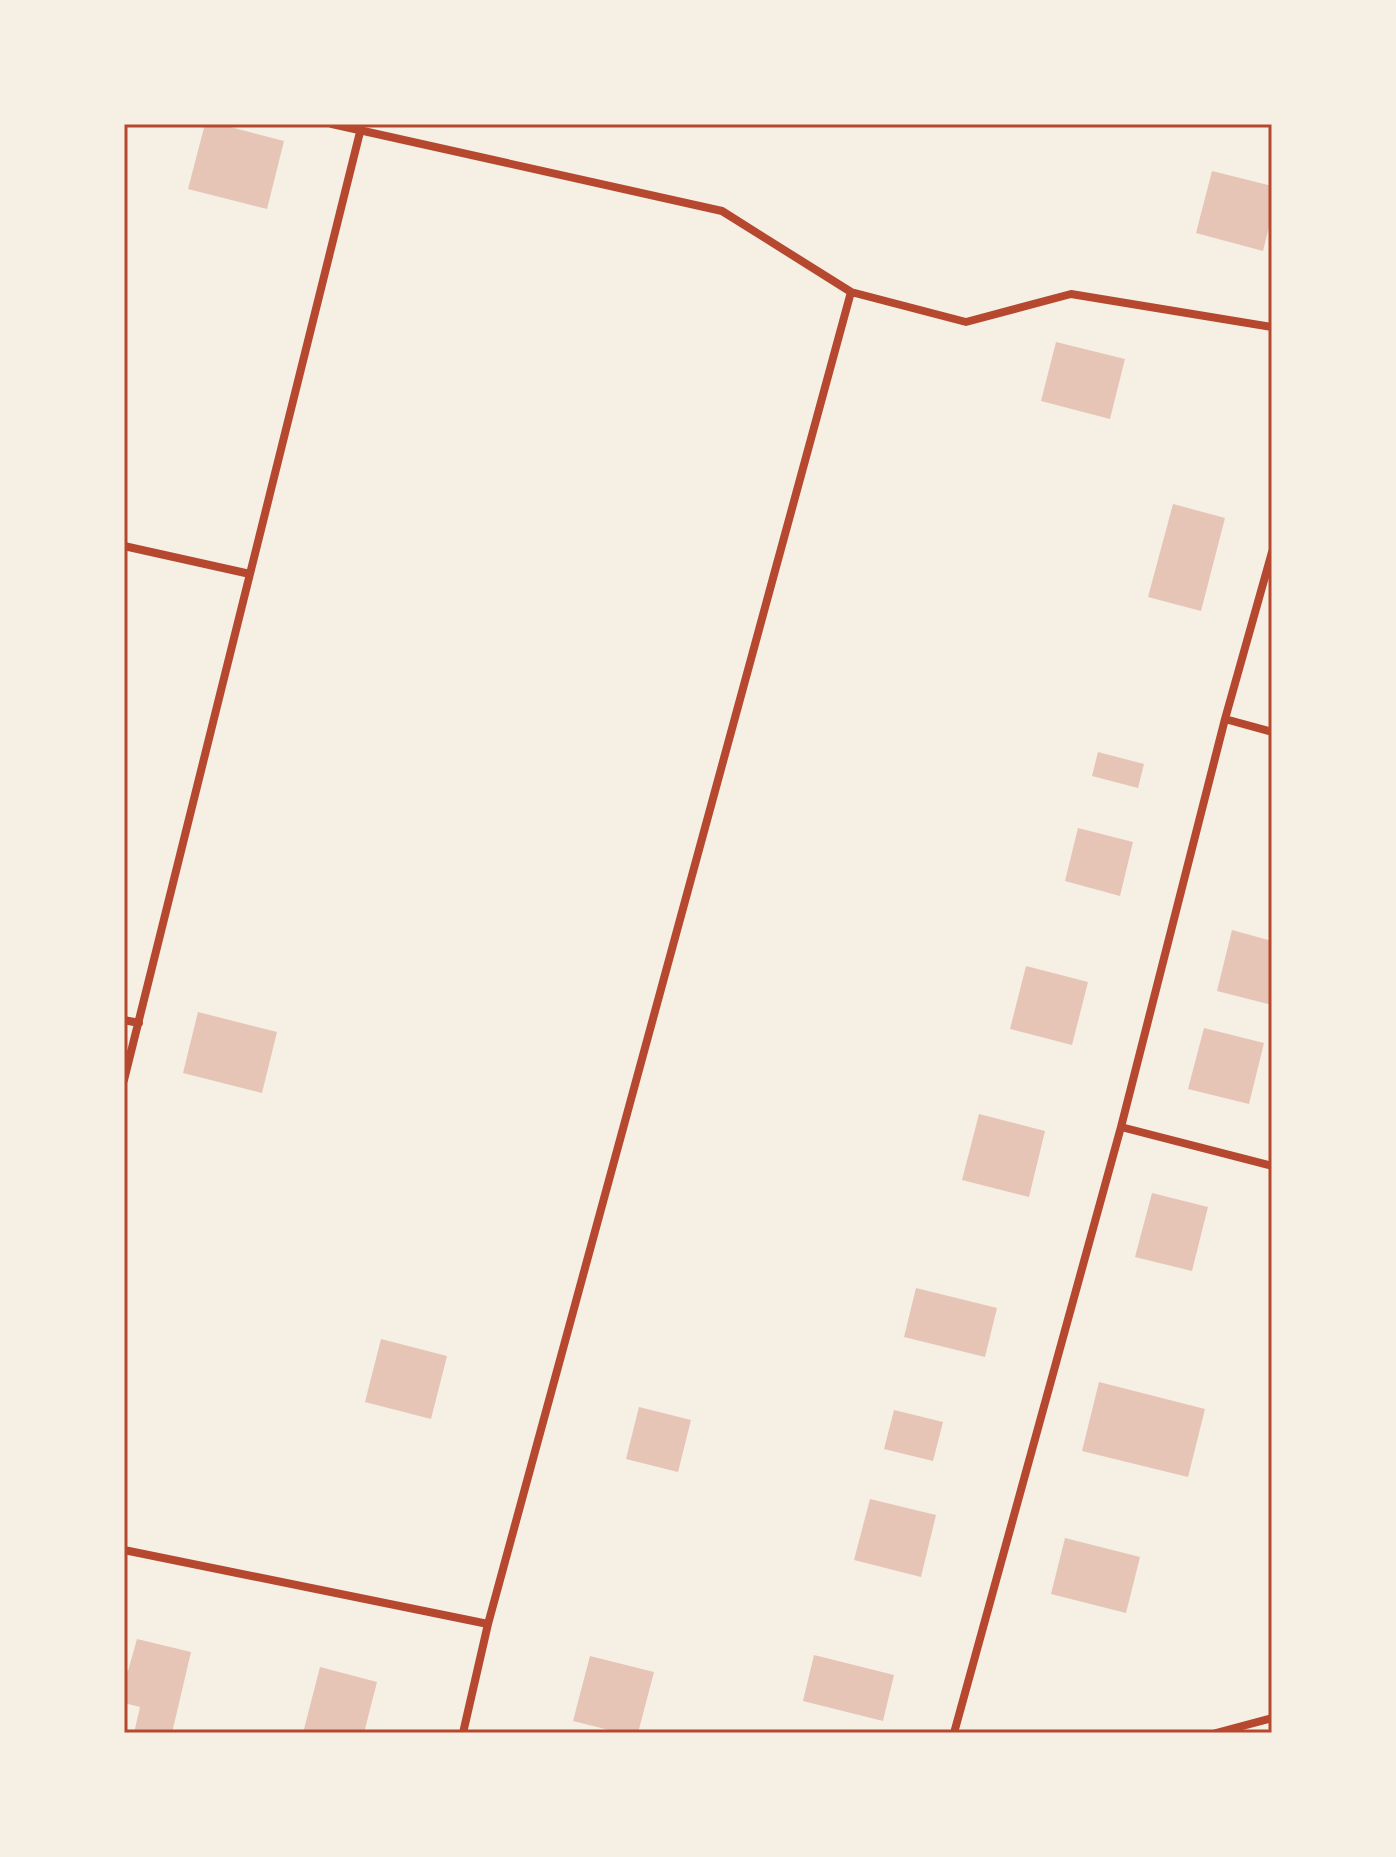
<svg xmlns="http://www.w3.org/2000/svg" width="1396" height="1857" viewBox="0 0 1396 1857" font-family="Roboto,sans-serif">
<style>
.building{fill:#e6c5b7}
.lines{fill:none;stroke-linecap:round;stroke-linejoin:round}
.minor{stroke:#b5482f;stroke-width:8}
.neatline{fill:none;stroke:#b5482f;stroke-width:3}
</style>
<rect width="100%" height="100%" fill="#f6efe4"/>
<path class="building" d="M 205,124 L 219,124 L 284,141 L 267,209 L 188,189 Z
M 1212,171 L 1272,186 L 1272,215 L 1263,251 L 1196,233 Z
M 1056,342 L 1125,359 L 1110,419 L 1041,401 Z
M 1173,504 L 1225,518 L 1201,611 L 1148,597 Z
M 1098,752 L 1144,764 L 1138,788 L 1092,776 Z
M 1078,828 L 1133,842 L 1120,896 L 1065,881 Z
M 1232,930 L 1272,941 L 1272,1005 L 1217,991 Z
M 1026,966 L 1088,982 L 1072,1045 L 1010,1029 Z
M 198,1012 L 277,1032 L 262,1093 L 183,1073 Z
M 1204,1028 L 1264,1043 L 1249,1104 L 1188,1089 Z
M 979,1114 L 1045,1131 L 1029,1197 L 962,1180 Z
M 1152,1193 L 1208,1207 L 1192,1271 L 1135,1257 Z
M 916,1288 L 997,1308 L 985,1357 L 904,1337 Z
M 381,1339 L 447,1356 L 431,1419 L 365,1402 Z
M 1099,1382 L 1205,1409 L 1188,1477 L 1082,1451 Z
M 639,1407 L 691,1420 L 678,1472 L 626,1459 Z
M 894,1410 L 943,1422 L 933,1461 L 884,1449 Z
M 870,1499 L 936,1515 L 921,1577 L 854,1560 Z
M 1065,1538 L 1140,1557 L 1126,1613 L 1051,1594 Z
M 137,1639 L 191,1652 L 172,1733 L 134,1733 L 140,1707 L 124,1703 L 124,1669 L 128,1671 Z
M 814,1655 L 894,1675 L 883,1721 L 803,1701 Z
M 590,1656 L 654,1672 L 638,1733 L 621,1733 L 573,1721 Z
M 320,1667 L 377,1682 L 364,1733 L 303,1733 Z"/>
<g class="lines">
<path class="minor" d="M 332,124 L 722,211 L 851,292 L 966,322 L 1071,294 L 1272,327
M 124,546 L 250,574
M 1225,719 L 1272,732
M 124,1020 L 139,1023
M 124,1080 L 360,132
M 1121,1127 L 1272,1166
M 124,1550 L 488,1624
M 463,1733 L 488,1624 L 851,292
M 954,1733 L 1121,1127 L 1225,719 L 1272,552
M 1216,1733 L 1272,1718"/>
</g>
<rect width="1396" height="1857" fill="none" stroke="#f6efe4" stroke-width="252"/>
<rect x="126" y="126" width="1144" height="1605" class="neatline"/>
</svg>
